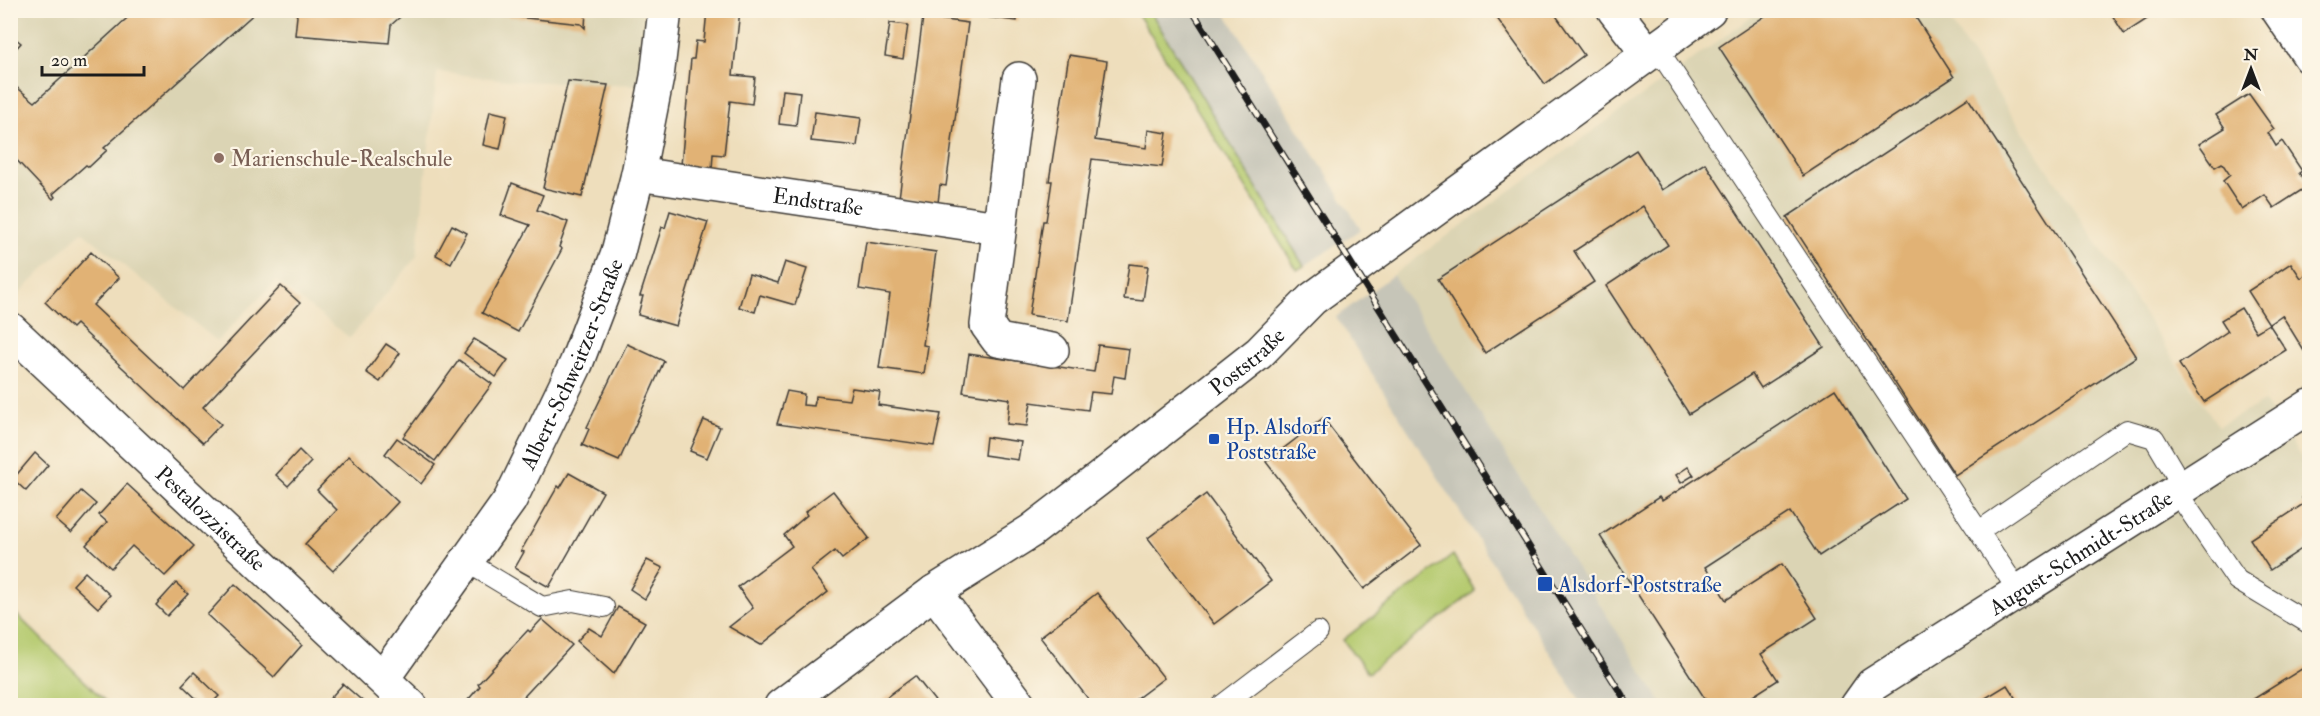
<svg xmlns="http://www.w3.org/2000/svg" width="2320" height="716" viewBox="0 0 2320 716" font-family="'IM FELL Double Pica',serif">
	<rect width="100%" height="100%" fill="#fcf5e5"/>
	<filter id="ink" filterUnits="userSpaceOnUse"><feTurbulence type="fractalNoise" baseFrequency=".0167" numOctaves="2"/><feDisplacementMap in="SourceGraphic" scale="12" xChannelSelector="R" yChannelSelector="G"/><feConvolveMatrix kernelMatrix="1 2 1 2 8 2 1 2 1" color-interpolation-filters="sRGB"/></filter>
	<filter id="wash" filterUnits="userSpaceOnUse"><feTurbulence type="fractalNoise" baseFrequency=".008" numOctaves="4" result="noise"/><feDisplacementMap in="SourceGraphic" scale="24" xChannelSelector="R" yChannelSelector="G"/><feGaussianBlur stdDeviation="1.35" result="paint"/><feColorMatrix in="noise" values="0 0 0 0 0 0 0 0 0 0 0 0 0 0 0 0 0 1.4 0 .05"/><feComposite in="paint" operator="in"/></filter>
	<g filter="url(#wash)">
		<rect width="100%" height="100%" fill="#eedebc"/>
		<g fill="#dbd4b4">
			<path d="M 10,11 L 643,11 L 639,85 L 516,81 L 437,72 L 417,256 L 350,338 L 276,281 L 217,341 L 82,231 L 14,299 L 11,296 Z"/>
			<path d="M 1760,11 L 1943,11 L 2218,426 L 2264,402 L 2309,469 L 2309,705 L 1663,705 L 1393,275 Z"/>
		</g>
		<g fill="#c6c5b8">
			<path d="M 1150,11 L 1224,11 L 1361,229 L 1304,266 Z"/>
			<path d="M 1393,275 L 1663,705 L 1583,705 L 1336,317 Z"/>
		</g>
		<g fill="#b5ca6f" stroke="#687346" stroke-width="1.5">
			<path d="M 1136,11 L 1150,11 L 1304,266 L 1297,270 Z"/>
			<path d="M 1453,555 L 1475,591 L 1368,673 L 1343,640 Z"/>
			<path d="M 11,609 L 109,705 L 11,705 Z"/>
		</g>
		<g id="blocks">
			<g fill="#e1b275">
				<path d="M 136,10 L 258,10 L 104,148 L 107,150 L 89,167 L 86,165 L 53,194 L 55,197 L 53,199 L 10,153 L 10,82 L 35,102 Z"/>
				<path d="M 294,10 L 408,10 L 391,25 L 389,43 L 295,35 L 297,16 Z"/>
				<path d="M 453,10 L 586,10 L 585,28 L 581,24 Z"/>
				<path d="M 707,10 L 740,10 L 733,75 L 755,77 L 752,104 L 730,101 L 724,155 L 713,154 L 712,170 L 681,165 L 691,59 L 694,59 L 696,41 L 704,42 Z"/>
				<path d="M 970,10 L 1018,10 L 1017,21 L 969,15 Z"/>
				<path d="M 1491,10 L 1552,10 L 1584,55 L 1545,84 Z"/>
				<path d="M 1774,10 L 1911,10 L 1954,77 L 1803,176 L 1719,47 Z"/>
				<path d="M 2109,10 L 2161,10 L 2124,34 Z"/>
				<path d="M 923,17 L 968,23 L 946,186 L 940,185 L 938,203 L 899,198 Z"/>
				<path d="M 890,23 L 908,25 L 903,59 L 885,56 Z"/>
				<path d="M 10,34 L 21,43 L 10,55 Z"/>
				<path d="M 1069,55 L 1107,61 L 1095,140 L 1146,148 L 1148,130 L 1167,133 L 1162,167 L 1092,159 L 1068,321 L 1029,315 L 1043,221 L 1046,221 L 1052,181 L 1049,181 Z"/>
				<path d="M 568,81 L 608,85 L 582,197 L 543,188 Z"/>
				<path d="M 783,90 L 800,92 L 796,126 L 779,124 Z"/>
				<path d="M 2249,94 L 2274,129 L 2268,133 L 2276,146 L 2282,141 L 2302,171 L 2299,173 L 2308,186 L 2274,208 L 2265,195 L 2242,210 L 2223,181 L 2230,175 L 2222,163 L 2215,167 L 2199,144 L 2225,128 L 2216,115 Z"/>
				<path d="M 1968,98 L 2136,357 L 1955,475 L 1787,217 Z"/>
				<path d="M 490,111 L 507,115 L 500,149 L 483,145 Z"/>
				<path d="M 815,112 L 861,118 L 857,146 L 811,141 Z"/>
				<path d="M 1636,150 L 1662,190 L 1705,163 L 1824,347 L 1761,388 L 1752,374 L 1689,414 L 1606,286 L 1668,245 L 1643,206 L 1574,251 L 1594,282 L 1485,353 L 1438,279 Z"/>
				<path d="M 512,183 L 543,195 L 537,210 L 568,222 L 559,247 L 562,249 L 518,332 L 482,313 L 530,225 L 501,215 Z"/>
				<path d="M 670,211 L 708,222 L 676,326 L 638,315 L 643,296 L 640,296 L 662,227 L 665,228 Z"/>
				<path d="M 452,225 L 467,233 L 451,263 L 436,255 Z"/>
				<path d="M 866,242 L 936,252 L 923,345 L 928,346 L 924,374 L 879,368 L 890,294 L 859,289 Z"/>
				<path d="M 91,252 L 119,278 L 93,305 L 184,390 L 281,286 L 300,303 L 203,407 L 221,424 L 203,443 L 76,324 L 72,328 L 45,302 Z"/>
				<path d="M 785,262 L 807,269 L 795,305 L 760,295 L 755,312 L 739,307 L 749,274 L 778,283 Z"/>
				<path d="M 2291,263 L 2301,278 L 2310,272 L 2310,348 L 2304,351 L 2282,315 L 2269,324 L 2248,291 Z"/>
				<path d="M 1129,264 L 1148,266 L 1143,301 L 1124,299 Z"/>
				<path d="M 2241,308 L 2256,332 L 2269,324 L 2286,350 L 2204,402 L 2179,364 L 2228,331 L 2221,320 Z"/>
				<path d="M 474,339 L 508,360 L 496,377 L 464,353 Z"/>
				<path d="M 386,344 L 400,353 L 380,382 L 366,372 Z"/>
				<path d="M 627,344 L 664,361 L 619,461 L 582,445 L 589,429 L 587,427 Z"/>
				<path d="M 1098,345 L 1129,349 L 1125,378 L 1114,376 L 1111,394 L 1091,392 L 1088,410 L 1031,402 L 1027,426 L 1007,424 L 1010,399 L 963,392 L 969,354 L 1094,372 Z"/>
				<path d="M 459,360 L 492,384 L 435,461 L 403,437 Z"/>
				<path d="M 852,388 L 880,392 L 878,405 L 941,414 L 934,446 L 777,424 L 787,391 L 804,394 L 803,405 L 814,406 L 816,396 L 849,400 Z"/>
				<path d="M 1835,389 L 1906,499 L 1819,556 L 1790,512 L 1705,567 L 1726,600 L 1782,564 L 1817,618 L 1761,654 L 1778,680 L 1739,705 L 1709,705 L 1600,536 L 1659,497 L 1662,501 Z"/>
				<path d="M 1323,418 L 1421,545 L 1364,589 L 1266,462 Z"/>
				<path d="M 704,420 L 720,427 L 707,458 L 690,451 Z"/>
				<path d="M 986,437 L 1021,442 L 1018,460 L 984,455 Z"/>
				<path d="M 397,438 L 435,465 L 421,484 L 385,454 Z"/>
				<path d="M 299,450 L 311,462 L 288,486 L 276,475 Z"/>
				<path d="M 35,453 L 48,465 L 26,491 L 13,479 Z"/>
				<path d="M 349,456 L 398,502 L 333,571 L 305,544 L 337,510 L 317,490 Z"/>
				<path d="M 1688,467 L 1694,475 L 1681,483 L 1676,475 Z"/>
				<path d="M 569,473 L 603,492 L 549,587 L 515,568 L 524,552 L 521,551 L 558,486 L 560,488 Z"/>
				<path d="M 127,484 L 194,546 L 165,576 L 132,546 L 111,568 L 86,545 L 107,522 L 99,515 Z"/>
				<path d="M 81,491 L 96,504 L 71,533 L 56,520 Z"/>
				<path d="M 833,491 L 869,538 L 842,559 L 835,551 L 811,570 L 828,592 L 761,645 L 729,627 L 753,608 L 738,587 L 792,546 L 784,535 L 807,515 L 805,512 Z"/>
				<path d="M 2310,492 L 2310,539 L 2300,550 L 2270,570 L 2250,539 L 2305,503 L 2302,498 Z"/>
				<path d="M 1206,494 L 1271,581 L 1214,624 L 1148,538 Z"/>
				<path d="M 647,560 L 663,568 L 645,599 L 630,589 Z"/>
				<path d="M 85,572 L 110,595 L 98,608 L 73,585 Z"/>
				<path d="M 176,583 L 188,594 L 167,616 L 156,605 Z"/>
				<path d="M 235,584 L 302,645 L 274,677 L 207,615 Z"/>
				<path d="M 1097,593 L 1164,678 L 1128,705 L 1093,705 L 1040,637 Z"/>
				<path d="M 618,607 L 645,622 L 614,674 L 577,641 L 589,628 L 602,636 Z"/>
				<path d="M 542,619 L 572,645 L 516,705 L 474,705 L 468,700 L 480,686 L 478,684 L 528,630 L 530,632 Z"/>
				<path d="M 2308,665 L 2310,705 L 2244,705 Z"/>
				<path d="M 194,672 L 219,696 L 210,705 L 203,705 L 182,685 Z"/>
				<path d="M 915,676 L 938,705 L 876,705 Z"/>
				<path d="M 343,684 L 367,705 L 324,705 Z"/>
				<path d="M 2007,685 L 2020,705 L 1974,705 Z"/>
			</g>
		</g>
	</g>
	<g filter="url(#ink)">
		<use href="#blocks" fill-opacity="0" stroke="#3c3934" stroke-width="1.5"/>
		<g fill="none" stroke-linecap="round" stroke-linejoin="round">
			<defs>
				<g id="service">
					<path d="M 1657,48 L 2019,592"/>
					<path d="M 2176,491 L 2237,580 L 2310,624"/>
					<path d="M 1979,531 L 2127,430 L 2154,438 L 2183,487"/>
					<path d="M 467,562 L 542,607 L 573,601 L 604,607"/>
					<path d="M 1221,706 L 1318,632"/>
				</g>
				<g id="minor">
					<path d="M 1614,10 L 1648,54"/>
					<path d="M 2278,10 L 2310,57"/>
					<path d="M 1019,79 L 987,325 L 998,340 L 1052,350"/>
					<path id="s1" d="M 638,174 L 998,228"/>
					<path id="s2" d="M 10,329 L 411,706"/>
					<path d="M 934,592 L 1020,706"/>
					<path id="s3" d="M 383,678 L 510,500 L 576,364 L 617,256 L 638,174 L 657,77 L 665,10"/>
					<path id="s4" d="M 781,706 L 934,592 L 1031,531 L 1100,478 L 1259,353 L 1312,299 L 1709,10"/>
					<path id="s5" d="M 1857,706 L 1872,685 L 2310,406"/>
				</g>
			</defs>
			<use href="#service" stroke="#3c3934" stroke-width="22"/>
			<use href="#minor" stroke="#3c3934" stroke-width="36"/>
			<use href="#service" stroke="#fff" stroke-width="20"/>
			<use href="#minor" stroke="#fff" stroke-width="33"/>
			<defs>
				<path id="rail" d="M 1192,10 L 1629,706"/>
			</defs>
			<use href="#rail" stroke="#1c1c1c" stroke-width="7"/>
			<use href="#rail" stroke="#fcf5e5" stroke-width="4.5" stroke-dasharray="14" stroke-linecap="butt"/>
		</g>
	</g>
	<circle fill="#8d6e63" stroke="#fcf5e5" stroke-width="2" cx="219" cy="158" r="6"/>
	<g fill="#1a4fb4" stroke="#fcf5e5" stroke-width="2">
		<rect x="1208" y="433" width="12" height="12" rx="3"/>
		<rect x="1537" y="576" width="16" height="16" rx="3"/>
	</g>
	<g text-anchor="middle" stroke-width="4.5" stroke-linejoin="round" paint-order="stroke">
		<g font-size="22" fill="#785e54" stroke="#fcf5e5" text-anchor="start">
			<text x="231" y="166">Marienschule-Realschule</text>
		</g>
		<g font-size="22" fill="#1c1c1c" stroke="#fcf5e5">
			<text dy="8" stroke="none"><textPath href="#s1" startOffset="182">Endstraße</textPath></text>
			<text dy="8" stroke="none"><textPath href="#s4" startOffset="580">Poststraße</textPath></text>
			<text dy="8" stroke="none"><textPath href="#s3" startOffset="368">Albert-Schweitzer-Straße</textPath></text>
			<text dy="8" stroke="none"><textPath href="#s2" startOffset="276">Pestalozzistraße</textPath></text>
			<text dy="8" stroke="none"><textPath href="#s5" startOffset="273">August-Schmidt-Straße</textPath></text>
		</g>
		<g font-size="22" fill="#164399" stroke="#fcf5e5" text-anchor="start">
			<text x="1226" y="434">Hp. Alsdorf<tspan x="1226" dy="25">Poststraße</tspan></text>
			<text x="1558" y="592">Alsdorf-Poststraße</text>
		</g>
	</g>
	<rect width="2320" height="716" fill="none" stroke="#fcf5e5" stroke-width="36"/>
	<g transform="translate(2251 69)" stroke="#fcf5e5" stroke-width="4.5" paint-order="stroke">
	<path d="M0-4.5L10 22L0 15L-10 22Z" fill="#1c1c1c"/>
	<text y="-9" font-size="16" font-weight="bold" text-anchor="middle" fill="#1c1c1c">N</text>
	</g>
	<path d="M42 66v9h102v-9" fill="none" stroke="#1c1c1c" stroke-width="3"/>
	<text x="51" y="66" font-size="18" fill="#1c1c1c" stroke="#fcf5e5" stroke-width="4.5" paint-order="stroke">20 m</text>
</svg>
